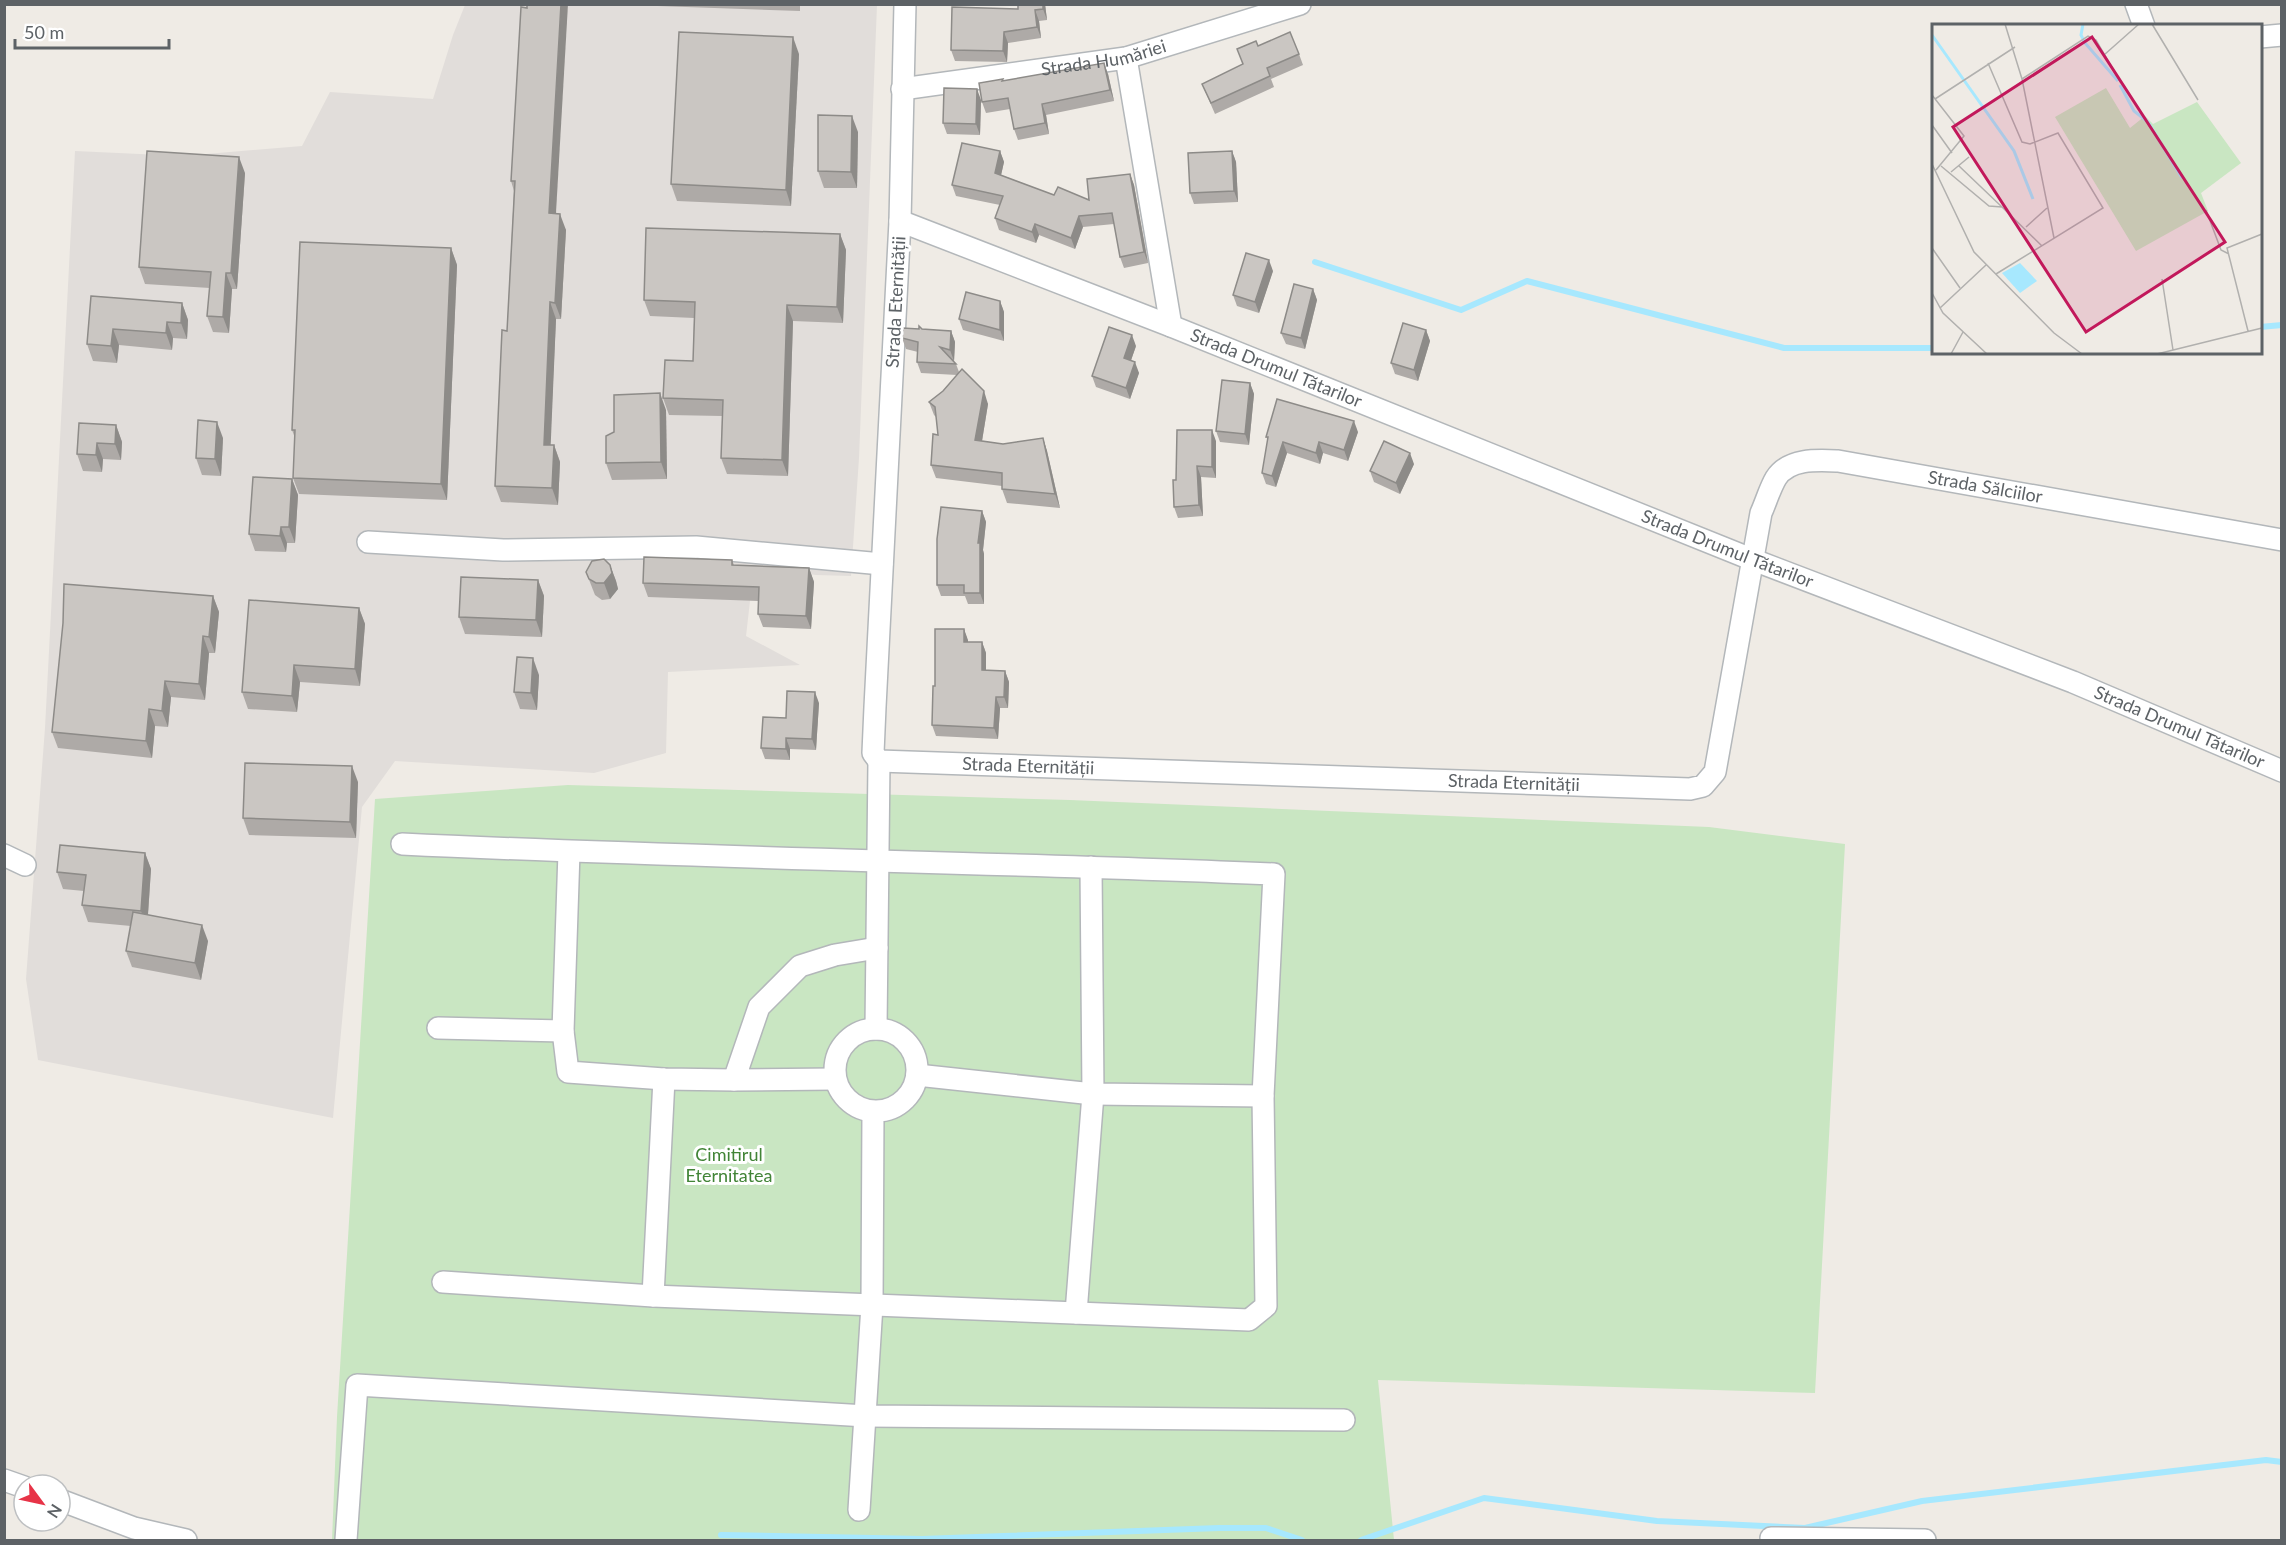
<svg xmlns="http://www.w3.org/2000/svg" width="2286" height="1545" viewBox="0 0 2286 1545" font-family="Lato,sans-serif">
	<rect width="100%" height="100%" fill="#efebe5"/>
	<path fill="#e1ddda" d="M 465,5 L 877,5 L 859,458 L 851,576 L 816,575 L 754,566 L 746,636 L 800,665 L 668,672 L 666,753 L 594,773 L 395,761 L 362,807 L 333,1118 L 38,1060 L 26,979 L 45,728 L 75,151 L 183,156 L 302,146 L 330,92 L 433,99 L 453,35 Z"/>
	<path fill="#c9e6c2" d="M 568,785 L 1070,800 L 1709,827 L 1845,844 L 1815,1393 L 1378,1380 L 1394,1540 L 332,1540 L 337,1417 L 375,799 Z"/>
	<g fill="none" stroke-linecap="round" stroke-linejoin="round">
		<g stroke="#a7e8fe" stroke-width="6">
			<path d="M 1315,262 L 1461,310 L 1527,281 L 1784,348 L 1934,348"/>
			<path d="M 2260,327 L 2282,325"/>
			<path d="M 721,1535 L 922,1539 L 1219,1528 L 1266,1528 L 1302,1540"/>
			<path d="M 1361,1540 L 1484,1498 L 1657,1521 L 1805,1528 L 1922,1501 L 2266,1460 L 2282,1462"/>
		</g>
		<defs>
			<g id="minor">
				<path id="s1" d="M 905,4 L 900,221 L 875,707 L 873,753 L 879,761 L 1690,789 L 1703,786 L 1715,772 L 1761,513 C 1766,502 1770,488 1776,478 C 1789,458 1818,460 1838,461 L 2282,540"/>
				<path d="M 2136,4 L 2144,26"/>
				<path d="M 2260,37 L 2282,35"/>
				<path d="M 1126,58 L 1171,326"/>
				<path id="s2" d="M 902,89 L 1126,58 L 1300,4"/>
				<path id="s3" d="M 900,221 L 1171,326 L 1751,559 L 2073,682 L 2282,771"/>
				<path d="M 368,542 L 503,550 L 696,547 L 882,564"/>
				<path d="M 402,844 C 693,858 984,862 1274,874 L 1263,1096 L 1266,1306 L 1249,1320 L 653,1296 L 443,1282"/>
				<path d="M 569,852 L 563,1031 L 568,1072 L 664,1079 L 734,1080"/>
				<path d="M 4,855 L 25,865"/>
				<path d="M 438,1028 L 563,1031"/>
				<circle cx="876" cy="1070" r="41"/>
				<path d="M 876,1029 L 879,761"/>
				<path d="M 917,1075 L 1093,1094 L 1263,1096"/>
				<path d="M 835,1079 L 734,1080 L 759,1007 L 800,966 L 835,955 L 877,948"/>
				<path d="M 653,1296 L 664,1079"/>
				<path d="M 1076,1313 L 1093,1094 L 1091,867"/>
				<path d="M 4,1480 L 24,1487"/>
				<path d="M 60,1500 L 134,1528 L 186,1540"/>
				<path d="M 859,1510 L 872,1305 L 873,1112"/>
				<path d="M 1771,1538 L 1925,1540"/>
				<path d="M 346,1540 L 357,1385 L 866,1416 L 1344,1420"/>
			</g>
		</defs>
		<use href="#minor" stroke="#b3b7ba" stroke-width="24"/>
		<use href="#minor" stroke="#fff" stroke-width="21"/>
	</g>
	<g fill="#aeaaa7">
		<path d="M 601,4 L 800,4 L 800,11 Z"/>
		<path d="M 1045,4 L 1047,20 L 1039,21 L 1041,38 L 1008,43 L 1007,62 L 955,61 L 951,50 L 1018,9 Z"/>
		<path d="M 527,8 L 556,214 L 566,230 L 561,319 L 556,319 L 550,445 L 554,445 L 560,462 L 558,505 L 501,502 L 495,486 L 507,331 L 514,191 L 511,181 Z"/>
		<path d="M 1258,46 L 1299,54 L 1303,65 L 1271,79 L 1274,87 L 1215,114 L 1202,84 L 1242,65 Z"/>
		<path d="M 799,54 L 791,206 L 677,201 L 671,184 Z"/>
		<path d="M 1108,74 L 1114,101 L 1046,115 L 1049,134 L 1018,140 L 1014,129 L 1010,109 L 986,113 L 982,102 L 1003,79 L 1003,81 Z"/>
		<path d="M 981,100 L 980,135 L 947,134 L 943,123 Z"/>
		<path d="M 858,132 L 857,188 L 824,188 L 818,171 Z"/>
		<path d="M 1000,151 L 1004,162 L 1001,175 L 1054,195 L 1089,200 L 1130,174 L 1134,185 L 1148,263 L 1124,268 L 1120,257 L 1114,224 L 1083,227 L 1075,249 L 1039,235 L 1036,243 L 999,230 L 995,218 L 1000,205 L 956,196 L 952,185 Z"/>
		<path d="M 1232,151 L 1236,162 L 1238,202 L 1194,204 L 1190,193 Z"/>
		<path d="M 245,173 L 237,289 L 232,289 L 229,333 L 213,332 L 207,316 L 210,288 L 145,284 L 139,267 Z"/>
		<path d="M 840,234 L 846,250 L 843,323 L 793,321 L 788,476 L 727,474 L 721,458 L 722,416 L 669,415 L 663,398 L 693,361 L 694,318 L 650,316 L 644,300 Z"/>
		<path d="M 451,248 L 457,265 L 447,500 L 299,494 L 293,478 L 295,438 L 292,430 Z"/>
		<path d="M 1273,271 L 1259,313 L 1237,306 L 1233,295 Z"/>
		<path d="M 1313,289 L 1317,300 L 1305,349 L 1286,344 L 1281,333 Z"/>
		<path d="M 91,296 L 182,303 L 188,320 L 187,339 L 173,338 L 172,350 L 119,345 L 117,363 L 93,361 L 87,344 Z"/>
		<path d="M 1000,301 L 1004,312 L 1004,341 L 963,330 L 959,319 Z"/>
		<path d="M 922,329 L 951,331 L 955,342 L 954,361 L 953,361 L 956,364 L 959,372 L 988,404 L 982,441 L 1003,444 L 1043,438 L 1047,451 L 1060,508 L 1007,503 L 1002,489 L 1002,486 L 936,478 L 931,465 L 938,435 L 936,417 L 934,415 L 929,402 L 943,391 L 957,375 L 921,373 L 917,362 L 918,352 L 906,349 L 902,338 Z"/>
		<path d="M 1426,330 L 1430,341 L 1418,381 L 1395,374 L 1391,363 Z"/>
		<path d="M 1136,346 L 1131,360 L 1139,373 L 1130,399 L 1096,387 L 1092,376 Z"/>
		<path d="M 1250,383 L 1254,394 L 1249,445 L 1220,442 L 1216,431 Z"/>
		<path d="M 666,410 L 667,479 L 612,480 L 606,463 Z"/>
		<path d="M 116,425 L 122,442 L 121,460 L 103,459 L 102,472 L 83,471 L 77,454 Z"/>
		<path d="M 1358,432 L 1348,461 L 1323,453 L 1320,464 L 1287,453 L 1276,487 L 1266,484 L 1262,473 L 1268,440 L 1266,437 Z"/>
		<path d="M 223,438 L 221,476 L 202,475 L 196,458 Z"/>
		<path d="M 1216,441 L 1216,478 L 1201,477 L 1203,516 L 1178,518 L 1174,507 L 1176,480 Z"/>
		<path d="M 1414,464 L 1400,494 L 1374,482 L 1370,471 Z"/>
		<path d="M 292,479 L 298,495 L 295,543 L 287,543 L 286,552 L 255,551 L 249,534 Z"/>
		<path d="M 982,511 L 986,522 L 983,550 L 984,554 L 984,604 L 968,604 L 965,596 L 941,596 L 937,585 Z"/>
		<path d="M 732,560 L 734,565 L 809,568 L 814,582 L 811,629 L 763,627 L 758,614 L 758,601 L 648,597 L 643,583 Z"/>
		<path d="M 610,565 L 616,581 L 618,589 L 610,599 L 602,600 L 595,595 L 586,572 Z"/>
		<path d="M 538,580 L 544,596 L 542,637 L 465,634 L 459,617 Z"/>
		<path d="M 213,596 L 219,612 L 215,653 L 209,653 L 205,700 L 171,697 L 168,727 L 155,726 L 152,758 L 58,748 L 52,732 Z"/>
		<path d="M 359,608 L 365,624 L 360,686 L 300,682 L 297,712 L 248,709 L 242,692 Z"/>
		<path d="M 964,629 L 968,642 L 982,642 L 986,653 L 986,670 L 1005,671 L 1009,682 L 1008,708 L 1000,708 L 998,739 L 936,736 L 932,725 L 935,686 Z"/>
		<path d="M 539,675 L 537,710 L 520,709 L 514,692 Z"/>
		<path d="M 819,703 L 816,750 L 790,749 L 790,760 L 765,759 L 761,748 L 786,718 Z"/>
		<path d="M 358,782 L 356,838 L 249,835 L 243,818 Z"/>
		<path d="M 145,853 L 151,869 L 148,915 L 208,941 L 201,980 L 132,967 L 126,951 L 131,926 L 88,922 L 82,905 L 84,891 L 63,889 L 57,872 Z"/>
	</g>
	<g fill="#8d8b88">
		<path d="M 561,4 L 568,4 L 555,230 L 549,213 Z"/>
		<path d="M 1043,4 L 1045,4 L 1047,20 L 1043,9 Z"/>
		<path d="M 1035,10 L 1039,21 L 1041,38 L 1037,27 Z"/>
		<path d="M 1004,32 L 1008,43 L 1007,62 L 1003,51 Z"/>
		<path d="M 793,37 L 799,54 L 791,206 L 786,190 Z"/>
		<path d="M 1104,63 L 1108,74 L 1114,101 L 1110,90 Z"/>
		<path d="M 977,89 L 981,100 L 980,135 L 976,124 Z"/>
		<path d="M 1042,104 L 1046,115 L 1049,134 L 1045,123 Z"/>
		<path d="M 852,116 L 858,132 L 857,188 L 851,172 Z"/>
		<path d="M 1000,151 L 1004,162 L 999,184 L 995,173 Z"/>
		<path d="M 1232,151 L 1236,162 L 1238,202 L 1234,191 Z"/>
		<path d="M 239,157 L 245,173 L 237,289 L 231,273 Z"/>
		<path d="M 1130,174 L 1134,185 L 1148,263 L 1144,252 Z"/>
		<path d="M 560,214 L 566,230 L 561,319 L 555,303 Z"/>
		<path d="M 1079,216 L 1083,227 L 1075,249 L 1071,238 Z"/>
		<path d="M 1035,224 L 1039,235 L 1036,243 L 1032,232 Z"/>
		<path d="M 840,234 L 846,250 L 843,323 L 837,307 Z"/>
		<path d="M 451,248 L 457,265 L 447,500 L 441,484 Z"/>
		<path d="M 1269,260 L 1273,271 L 1259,313 L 1255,302 Z"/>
		<path d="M 226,273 L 232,289 L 229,333 L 223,317 Z"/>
		<path d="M 1313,289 L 1317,300 L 1305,349 L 1301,338 Z"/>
		<path d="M 1000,301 L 1004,312 L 1004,341 L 1000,330 Z"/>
		<path d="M 550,302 L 556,319 L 550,461 L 544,445 Z"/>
		<path d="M 182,303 L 188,320 L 187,339 L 181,323 Z"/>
		<path d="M 787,305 L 793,321 L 788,476 L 782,460 Z"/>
		<path d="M 167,322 L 173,338 L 172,350 L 166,333 Z"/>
		<path d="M 113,329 L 119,345 L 117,363 L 111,346 Z"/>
		<path d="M 1426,330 L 1430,341 L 1418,381 L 1414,370 Z"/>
		<path d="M 951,331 L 955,342 L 954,361 L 950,350 Z"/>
		<path d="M 1132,335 L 1136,346 L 1128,369 L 1124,358 Z"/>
		<path d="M 1135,362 L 1139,373 L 1130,399 L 1126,388 Z"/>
		<path d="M 1250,383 L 1254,394 L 1249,445 L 1245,434 Z"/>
		<path d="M 984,391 L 988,404 L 980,453 L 975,440 Z"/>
		<path d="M 660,393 L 666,410 L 667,479 L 661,462 Z"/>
		<path d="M 1354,421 L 1358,432 L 1348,461 L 1344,450 Z"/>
		<path d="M 217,422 L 223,438 L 221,476 L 215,459 Z"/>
		<path d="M 116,425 L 122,442 L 121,460 L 115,444 Z"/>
		<path d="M 1212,430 L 1216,441 L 1216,478 L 1212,467 Z"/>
		<path d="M 1043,438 L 1047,451 L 1060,508 L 1055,494 Z"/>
		<path d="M 1283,442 L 1287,453 L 1276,487 L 1272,476 Z"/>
		<path d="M 1319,442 L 1323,453 L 1320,464 L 1316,453 Z"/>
		<path d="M 97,443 L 103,459 L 102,472 L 96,455 Z"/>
		<path d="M 554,445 L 560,462 L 558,505 L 552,488 Z"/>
		<path d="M 1410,453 L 1414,464 L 1400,494 L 1396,483 Z"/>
		<path d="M 1197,466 L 1201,477 L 1203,516 L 1199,505 Z"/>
		<path d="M 292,479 L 298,495 L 295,543 L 289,527 Z"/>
		<path d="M 982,511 L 986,522 L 983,550 L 984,554 L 984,604 L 980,593 L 978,543 Z"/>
		<path d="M 281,527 L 287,543 L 286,552 L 280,536 Z"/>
		<path d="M 610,565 L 616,581 L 618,589 L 610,599 L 604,583 Z"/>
		<path d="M 809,568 L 814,582 L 811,629 L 806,616 Z"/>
		<path d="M 538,580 L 544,596 L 542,637 L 536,620 Z"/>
		<path d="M 213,596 L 219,612 L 215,653 L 209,637 Z"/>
		<path d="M 359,608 L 365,624 L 360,686 L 355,669 Z"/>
		<path d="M 964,629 L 968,640 L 968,653 L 964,642 Z"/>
		<path d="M 203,636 L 209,653 L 205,700 L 199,684 Z"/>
		<path d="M 982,642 L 986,653 L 986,681 L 982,670 Z"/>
		<path d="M 533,658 L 539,675 L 537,710 L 531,693 Z"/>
		<path d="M 294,665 L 300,682 L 297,712 L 292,696 Z"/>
		<path d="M 1005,671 L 1009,682 L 1008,708 L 1004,697 Z"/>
		<path d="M 165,681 L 171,697 L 168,727 L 162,711 Z"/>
		<path d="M 815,692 L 819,703 L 816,750 L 812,739 Z"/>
		<path d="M 996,697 L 1000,708 L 998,739 L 994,728 Z"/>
		<path d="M 149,709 L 155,726 L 152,758 L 146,741 Z"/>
		<path d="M 786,738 L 790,749 L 790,760 L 786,749 Z"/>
		<path d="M 352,766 L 358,782 L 356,838 L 350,822 Z"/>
		<path d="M 145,853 L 151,869 L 147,928 L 141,911 Z"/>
		<path d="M 202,925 L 208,941 L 201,980 L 195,963 Z"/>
	</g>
	<g fill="#cac6c2" stroke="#8d8b88" stroke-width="1.5">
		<path d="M 527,4 L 561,4 L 549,213 L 560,214 L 555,303 L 550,302 L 544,445 L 554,445 L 552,488 L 495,486 L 502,330 L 507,331 L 515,181 L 511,181 L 521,7 L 527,8 Z"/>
		<path d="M 1018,4 L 1043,4 L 1043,9 L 1035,10 L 1037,27 L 1004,32 L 1003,51 L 951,50 L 952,7 L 1018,9 Z"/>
		<path d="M 679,32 L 793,37 L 786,190 L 671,184 Z"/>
		<path d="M 1290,32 L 1299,54 L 1267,68 L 1270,76 L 1211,103 L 1202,84 L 1243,64 L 1237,49 L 1256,41 L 1258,46 Z"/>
		<path d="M 1104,63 L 1110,90 L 1042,104 L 1045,123 L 1014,129 L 1008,98 L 982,102 L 979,83 L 1003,79 L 1002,81 Z"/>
		<path d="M 944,88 L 977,89 L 976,124 L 943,123 Z"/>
		<path d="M 818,115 L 852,116 L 851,172 L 818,171 Z"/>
		<path d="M 962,143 L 1000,151 L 995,173 L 1054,195 L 1058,187 L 1089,200 L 1087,179 L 1130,174 L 1144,252 L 1120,257 L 1112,213 L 1079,216 L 1071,238 L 1035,224 L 1032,232 L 995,218 L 1003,196 L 952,185 Z"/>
		<path d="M 147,151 L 239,157 L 231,273 L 226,273 L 223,317 L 207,316 L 211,272 L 139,267 Z"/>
		<path d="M 1232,151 L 1234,191 L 1190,193 L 1188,153 Z"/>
		<path d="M 646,228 L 840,234 L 837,307 L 787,305 L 782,460 L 721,458 L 723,400 L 663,398 L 665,360 L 693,361 L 695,302 L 644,300 Z"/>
		<path d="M 300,242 L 451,248 L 441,484 L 293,478 L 295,430 L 292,430 Z"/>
		<path d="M 1246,253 L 1269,260 L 1255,302 L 1233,295 Z"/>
		<path d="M 1294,284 L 1313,289 L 1301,338 L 1281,333 Z"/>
		<path d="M 966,292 L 1000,301 L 1000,330 L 959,319 Z"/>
		<path d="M 91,296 L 182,303 L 181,323 L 167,322 L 166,333 L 113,329 L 111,346 L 87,344 Z"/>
		<path d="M 1403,323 L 1426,330 L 1414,370 L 1391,363 Z"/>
		<path d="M 919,326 L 922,329 L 951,331 L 950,350 L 940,347 L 956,364 L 917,362 L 918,342 L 902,338 L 903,328 L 919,329 Z"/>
		<path d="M 1109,327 L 1132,335 L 1124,358 L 1135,362 L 1126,388 L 1092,376 Z"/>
		<path d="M 962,369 L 984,391 L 975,440 L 1003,444 L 1043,438 L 1055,494 L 1002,489 L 1002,473 L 931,465 L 933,434 L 938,435 L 935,407 L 929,402 L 943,391 Z"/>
		<path d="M 1222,380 L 1250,383 L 1245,434 L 1216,431 Z"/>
		<path d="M 660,393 L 661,462 L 606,463 L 606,436 L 614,432 L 614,395 Z"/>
		<path d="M 1277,399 L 1354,421 L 1344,450 L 1319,442 L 1316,453 L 1283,442 L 1272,476 L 1262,473 L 1268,437 L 1266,437 Z"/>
		<path d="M 198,420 L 217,422 L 215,459 L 196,458 Z"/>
		<path d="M 79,423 L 116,425 L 115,444 L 97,443 L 96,455 L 77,454 Z"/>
		<path d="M 1177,430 L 1212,430 L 1212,467 L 1197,466 L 1199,505 L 1174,507 L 1173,480 L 1176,480 Z"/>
		<path d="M 1384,441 L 1410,453 L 1396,483 L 1370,471 Z"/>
		<path d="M 253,477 L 292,479 L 289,527 L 281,527 L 280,536 L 249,534 Z"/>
		<path d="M 941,507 L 982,511 L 978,543 L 980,543 L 980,593 L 964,593 L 964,585 L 937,585 L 937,539 Z"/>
		<path d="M 644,557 L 732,560 L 732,565 L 809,568 L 806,616 L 758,614 L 759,587 L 643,583 Z"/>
		<path d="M 604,559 L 610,565 L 612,573 L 604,583 L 596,583 L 589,579 L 586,572 L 592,561 Z"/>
		<path d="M 461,577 L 538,580 L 536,620 L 459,617 Z"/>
		<path d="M 64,584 L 213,596 L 209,637 L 203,636 L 199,684 L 165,681 L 162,711 L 149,709 L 146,741 L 52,732 L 63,623 Z"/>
		<path d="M 249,600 L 359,608 L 355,669 L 294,665 L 292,696 L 242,692 Z"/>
		<path d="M 935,629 L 964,629 L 964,642 L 982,642 L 982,670 L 1005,671 L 1004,697 L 996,697 L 994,728 L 932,725 L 933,686 L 935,686 Z"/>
		<path d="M 517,657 L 533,658 L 531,693 L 514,692 Z"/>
		<path d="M 787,691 L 815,692 L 812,739 L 786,738 L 786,749 L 761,748 L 763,717 L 786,718 Z"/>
		<path d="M 245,763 L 352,766 L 350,822 L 243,818 Z"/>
		<path d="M 60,845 L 145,853 L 141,911 L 82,905 L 86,875 L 57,872 Z"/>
		<path d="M 133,912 L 202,925 L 195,963 L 126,951 Z"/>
	</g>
	<g text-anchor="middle" stroke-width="6" stroke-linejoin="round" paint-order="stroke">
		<g font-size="18" fill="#5d6266" stroke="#fff">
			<text dy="6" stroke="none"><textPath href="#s2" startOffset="204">Strada Humăriei</textPath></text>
			<text transform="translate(896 302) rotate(-87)" y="6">Strada Eternității</text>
			<text dy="6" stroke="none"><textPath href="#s3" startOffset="404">Strada Drumul Tătarilor</textPath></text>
			<text dy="6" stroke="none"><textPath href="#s1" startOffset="2121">Strada Sălciilor</textPath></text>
			<text dy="6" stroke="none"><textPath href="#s3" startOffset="890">Strada Drumul Tătarilor</textPath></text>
			<text dy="6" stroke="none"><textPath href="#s3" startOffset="1376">Strada Drumul Tătarilor</textPath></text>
			<text dy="6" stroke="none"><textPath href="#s1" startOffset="909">Strada Eternității</textPath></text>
			<text dy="6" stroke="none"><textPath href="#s1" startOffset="1395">Strada Eternității</textPath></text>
		</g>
		<g font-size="18" fill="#418436" stroke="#fff">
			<text x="729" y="1161">Cimitirul<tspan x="729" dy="21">Eternitatea</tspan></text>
		</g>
	</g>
	<g transform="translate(1932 24)">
		<rect width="330" height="330" fill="#efebe5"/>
		<path d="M 174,64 L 198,104 L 213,92 L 221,100 L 265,78 L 309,139 L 269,169 L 276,187 L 204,227 L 123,93 Z" fill="#c9e6c2"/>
		<path d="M 88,239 L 105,257 L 88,269 L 70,249 Z" fill="#a7e8fe"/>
		<path fill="none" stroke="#a7e8fe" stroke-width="3" d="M 151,0 L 149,11 L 153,19 L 186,57M 0,11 L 82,127 L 101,175M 188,61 L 202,87 L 216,98 L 250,154"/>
		<path fill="none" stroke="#b1b0ae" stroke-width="1.5" d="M 73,0 L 90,55 L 122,214M 220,0 L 266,76M 172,31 L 207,0M 56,39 L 90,118 L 98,120 L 126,109 L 171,184 L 64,250M 90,55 L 156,12 L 164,16 L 189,59M 0,71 L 32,112 L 4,146M 3,75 L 83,23M 0,101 L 20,129M 0,140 L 42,228 L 122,309 L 150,330M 9,142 L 57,182 L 70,183 L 110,222M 27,142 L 70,183M 19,148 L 37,133M 274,186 L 289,226 L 297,230M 94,203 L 115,184M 0,224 L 28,264M 230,255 L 241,326M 0,269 L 11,289 L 55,330M 8,284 L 54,241M 316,307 L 295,224 L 330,210M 19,330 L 31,308M 225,330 L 330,304"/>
		<path fill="#c2185b" fill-opacity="0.15" stroke="#c2185b" stroke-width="3" d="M 160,13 L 293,218 L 154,308 L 21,103 Z"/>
		<rect width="330" height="330" fill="none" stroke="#5d6266" stroke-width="3"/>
	</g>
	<rect width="2286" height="1545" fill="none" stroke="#5d6266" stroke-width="12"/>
	<g transform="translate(42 1503) rotate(123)"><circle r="28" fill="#ffffff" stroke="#bec0c2" stroke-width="1.5"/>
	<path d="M0-4.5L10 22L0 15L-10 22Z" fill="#e73347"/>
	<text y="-9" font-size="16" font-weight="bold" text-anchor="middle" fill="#5d6266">N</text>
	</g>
	<path d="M15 39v9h154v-9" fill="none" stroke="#5d6266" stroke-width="3"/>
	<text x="24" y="39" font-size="18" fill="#5d6266" stroke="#ffffff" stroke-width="4.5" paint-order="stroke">50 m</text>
</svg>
